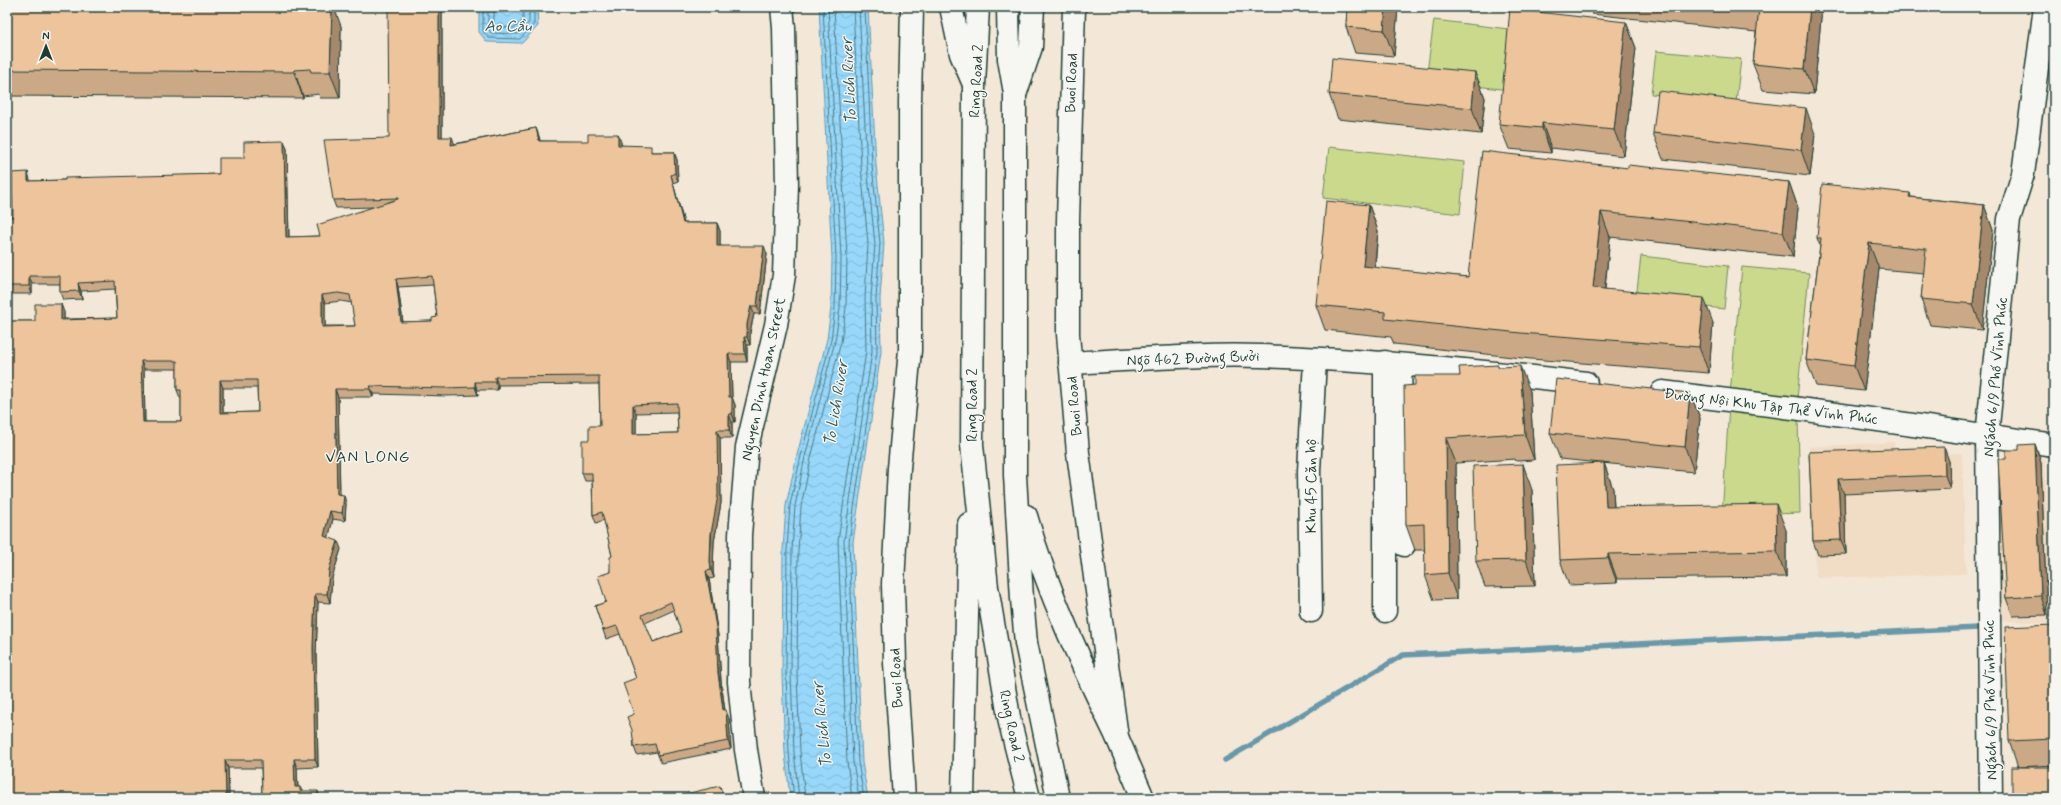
<svg xmlns="http://www.w3.org/2000/svg" width="2061" height="805" viewBox="0 0 2061 805" font-family="Mynerve,sans-serif">
	<defs>
		<pattern id="water-waves" width="16" height="10" patternUnits="userSpaceOnUse"><rect width="16" height="10" fill="#97d7f9"/><path d="M0 5q4-4 8 0t8 0" fill="none" stroke="#82b9d6"/></pattern>
	</defs>
	<rect width="100%" height="100%" fill="#f3e7d8"/>
	<filter id="ink" filterUnits="userSpaceOnUse"><feTurbulence type="fractalNoise" baseFrequency=".025" numOctaves="2"/><feDisplacementMap in="SourceGraphic" scale="8" xChannelSelector="R" yChannelSelector="G"/><feConvolveMatrix kernelMatrix="1 2 1 2 8 2 1 2 1" color-interpolation-filters="sRGB"/></filter>
	<g filter="url(#ink)">
		<g fill="#f1dcc6">
			<path d="M 1894,442 L 1894,455 L 1962,453 L 1966,574 L 1816,578 L 1809,447 Z"/>
			<path d="M 2045,459 L 2053,624 L 1997,620 L 1996,471 L 2004,461 Z"/>
		</g>
		<g fill="#cad98c" stroke="#748b60">
			<path d="M 1434,20 L 1517,30 L 1509,90 L 1426,80 Z"/>
			<path d="M 1656,51 L 1741,59 L 1736,102 L 1651,94 Z"/>
			<path d="M 1329,147 L 1465,162 L 1460,214 L 1323,198 Z"/>
			<path d="M 1641,256 L 1728,266 L 1724,309 L 1636,299 Z"/>
			<path d="M 1742,267 L 1809,273 L 1797,400 L 1730,394 Z"/>
			<path d="M 1729,406 L 1798,415 L 1800,513 L 1722,516 Z"/>
		</g>
		<g fill="url(#water-waves)" stroke="#6799aa">
			<path d="M 479,7 L 537,7 L 538,26 L 522,43 L 487,42 L 479,32 Z"/>
			<path d="M 819,7 L 868,7 L 876,165 L 884,243 L 880,298 L 881,352 L 853,542 L 862,762 L 868,798 L 790,798 L 785,753 L 782,675 L 783,550 L 786,505 L 797,455 L 827,339 L 831,308 L 832,258 Z"/>
		</g>
		<g fill="none" stroke-linecap="round" stroke-linejoin="round">
			<g stroke="#4f7b83" stroke-width="1">
				<path d="M 483,7 L 483,31 L 489,38 L 520,39 L 534,24 L 534,7"/>
				<path d="M 488,7 L 488,28 L 491,33 L 518,34 L 529,22 L 529,7"/>
				<path d="M 494,7 L 494,27 L 515,28 L 523,20 L 523,7"/>
				<path d="M 794,798 L 789,753 L 786,674 L 787,550 L 790,505 L 801,456 L 831,340 L 835,308 L 836,257 L 823,7"/>
				<path d="M 799,798 L 794,752 L 791,674 L 792,550 L 795,506 L 805,457 L 835,341 L 840,308 L 841,257 L 828,7"/>
				<path d="M 805,798 L 800,752 L 797,674 L 798,551 L 801,507 L 811,458 L 841,342 L 846,308 L 847,257 L 834,7"/>
				<path d="M 852,798 L 847,762 L 838,541 L 866,351 L 865,298 L 868,244 L 861,166 L 853,7"/>
				<path d="M 859,798 L 853,762 L 844,541 L 872,352 L 871,298 L 875,244 L 867,166 L 859,7"/>
				<path d="M 864,798 L 858,762 L 849,542 L 877,352 L 876,298 L 880,243 L 872,165 L 865,7"/>
			</g>
			<path stroke="#6799aa" stroke-width="5.5" d="M 1225,760 L 1403,655 L 1978,628"/>
			<defs>
				<g id="minor">
					<path d="M 1070,363 C 1134,360 1197,354 1261,356 C 1370,360 1478,370 1586,383"/>
					<path d="M 1400,366 L 1404,545"/>
					<path d="M 1662,392 L 1793,408 L 2054,445"/>
					<path d="M 1311,611 L 1309,471 L 1315,360"/>
					<path d="M 1385,611 L 1385,362"/>
					<path d="M 1991,798 L 1987,436 L 2009,219 L 2023,174 L 2045,7"/>
				</g>
				<g id="major">
					<path d="M 1074,7 L 1068,221 L 1068,334 L 1078,453 L 1117,737 L 1143,798"/>
					<path d="M 754,798 L 746,750 L 739,682 L 740,535 L 747,447 L 776,325 L 784,275 L 787,185 L 784,28 L 782,7"/>
					<path d="M 904,798 L 895,663 L 893,584 L 899,468 L 910,350 L 910,102 L 912,7"/>
				</g>
				<g id="highway">
					<path d="M 951,7 L 961,54 L 973,82"/>
					<path d="M 978,7 L 974,85 L 972,445 L 987,587 L 1010,723 L 1029,798"/>
					<path d="M 1008,7 L 1009,59 L 1015,93 L 1015,475 L 1022,599 L 1026,643 L 1058,798"/>
					<path d="M 1016,92 L 1031,47 L 1033,7"/>
					<path d="M 1026,516 C 1048,594 1082,665 1117,737"/>
					<path d="M 963,798 L 969,524"/>
				</g>
			</defs>
			<use href="#minor" stroke="#1f3d34" stroke-width="25"/>
			<use href="#major" stroke="#1f3d34" stroke-width="25"/>
			<use href="#highway" stroke="#1f3d34" stroke-width="25"/>
			<use href="#minor" stroke="#f6f6f2" stroke-width="22"/>
			<use href="#major" stroke="#f6f6f2" stroke-width="22"/>
			<use href="#highway" stroke="#f6f6f2" stroke-width="22"/>
		</g>
		<g fill="#cca986" stroke="#1f3d34" fill-rule="evenodd">
			<path d="M 7,7 L 341,26 L 340,98 L 320,98 L 319,94 L 303,96 L 303,98 L 7,96 Z"/>
			<path d="M 442,7 L 442,137 L 454,144 L 536,128 L 540,141 L 621,142 L 621,145 L 653,152 L 674,152 L 677,160 L 678,181 L 673,183 L 684,223 L 717,223 L 720,231 L 720,246 L 767,254 L 760,314 L 754,314 L 750,332 L 750,345 L 747,345 L 747,362 L 731,362 L 732,397 L 735,405 L 735,422 L 732,422 L 732,438 L 720,438 L 721,503 L 714,542 L 713,569 L 714,578 L 709,579 L 718,635 L 721,681 L 725,710 L 729,719 L 731,749 L 661,763 L 657,752 L 637,755 L 634,747 L 634,714 L 636,678 L 620,634 L 606,639 L 595,606 L 606,602 L 612,556 L 604,520 L 596,523 L 593,515 L 592,481 L 585,481 L 582,473 L 589,440 L 600,426 L 599,384 L 498,385 L 498,390 L 477,390 L 478,395 L 447,396 L 373,394 L 373,397 L 338,397 L 340,495 L 346,503 L 345,521 L 333,519 L 328,538 L 341,549 L 332,578 L 330,603 L 318,602 L 316,655 L 318,767 L 297,768 L 298,787 L 300,787 L 302,791 L 320,798 L 7,798 L 7,217 L 13,217 L 30,180 L 30,181 L 65,180 L 219,174 L 244,158 L 284,141 L 287,149 L 289,237 L 320,236 L 375,207 L 336,208 L 333,200 L 389,138 ZM 32,284 L 60,284 L 60,292 L 63,300 L 82,299 L 81,291 L 115,289 L 117,318 L 64,319 L 64,312 L 35,321 L 10,321 L 9,294 L 32,294 ZM 433,285 L 437,317 L 432,321 L 403,322 L 398,287 ZM 341,301 L 352,303 L 355,326 L 325,326 L 325,303 ZM 144,369 L 177,369 L 177,390 L 180,398 L 181,398 L 181,422 L 145,422 ZM 223,388 L 257,388 L 258,412 L 223,413 ZM 677,412 L 678,433 L 636,434 L 636,413 ZM 674,610 L 681,632 L 653,642 L 645,623 ZM 228,768 L 261,768 L 262,794 L 229,796 Z"/>
			<path d="M 1347,7 L 1398,7 L 1394,56 L 1355,53 L 1346,27 Z"/>
			<path d="M 1589,7 L 1822,7 L 1814,94 L 1763,90 L 1753,64 L 1756,32 L 1592,14 Z"/>
			<path d="M 1626,22 L 1636,48 L 1624,156 L 1551,148 L 1551,153 L 1509,149 L 1499,124 Z"/>
			<path d="M 1475,72 L 1485,98 L 1481,134 L 1338,119 L 1329,94 Z"/>
			<path d="M 1653,133 L 1815,134 L 1810,176 L 1663,159 Z"/>
			<path d="M 1628,168 L 1789,182 L 1798,208 L 1793,257 L 1610,237 L 1605,289 L 1713,323 L 1709,373 L 1531,359 L 1394,344 L 1391,337 L 1325,330 L 1316,305 L 1369,205 L 1378,231 L 1375,268 L 1468,277 Z"/>
			<path d="M 1910,193 L 1911,197 L 1984,205 L 1993,230 L 1982,330 L 1930,325 L 1921,299 L 1924,273 L 1879,269 L 1864,391 L 1816,386 L 1806,360 L 1820,246 L 1817,238 Z"/>
			<path d="M 1498,365 L 1499,367 L 1530,391 L 1534,460 L 1516,461 L 1515,459 L 1456,463 L 1457,599 L 1434,600 L 1425,575 L 1425,550 L 1415,550 L 1406,525 L 1415,385 L 1460,376 Z"/>
			<path d="M 1690,393 L 1700,418 L 1694,472 L 1560,459 L 1550,433 Z"/>
			<path d="M 2035,444 L 2041,463 L 2047,615 L 2013,616 L 2006,598 L 2006,459 L 2019,450 Z"/>
			<path d="M 1809,452 L 1949,461 L 1950,489 L 1844,494 L 1846,554 L 1818,555 L 1813,541 Z"/>
			<path d="M 1604,463 L 1613,489 L 1614,507 L 1786,530 L 1786,577 L 1617,579 L 1617,583 L 1569,585 L 1560,560 Z"/>
			<path d="M 1532,490 L 1535,586 L 1485,587 L 1476,561 Z"/>
			<path d="M 2054,625 L 2054,765 L 2018,767 L 2009,741 Z"/>
		</g>
		<g fill="#a6896d" stroke="#1f3d34">
			<path d="M 332,7 L 334,7 L 341,26 L 340,98 L 330,72 Z"/>
			<path d="M 439,7 L 442,7 L 442,145 L 439,137 Z"/>
			<path d="M 1386,7 L 1398,7 L 1394,56 L 1384,30 Z"/>
			<path d="M 1810,7 L 1822,7 L 1814,94 L 1804,69 Z"/>
			<path d="M 1626,22 L 1636,48 L 1624,156 L 1614,130 Z"/>
			<path d="M 294,70 L 303,96 L 303,98 L 294,72 Z"/>
			<path d="M 1475,72 L 1485,98 L 1481,134 L 1472,108 Z"/>
			<path d="M 1806,108 L 1815,134 L 1810,176 L 1801,150 Z"/>
			<path d="M 1542,123 L 1551,148 L 1551,153 L 1542,128 Z"/>
			<path d="M 536,128 L 539,136 L 542,149 L 539,141 Z"/>
			<path d="M 618,134 L 621,142 L 621,153 L 618,145 Z"/>
			<path d="M 452,137 L 455,145 L 451,145 Z"/>
			<path d="M 284,141 L 287,149 L 289,245 L 286,237 Z"/>
			<path d="M 674,152 L 677,160 L 678,181 L 675,173 Z"/>
			<path d="M 28,172 L 30,180 L 31,189 L 28,181 Z"/>
			<path d="M 671,175 L 673,183 L 686,231 L 683,223 Z"/>
			<path d="M 1789,182 L 1798,208 L 1793,257 L 1783,232 Z"/>
			<path d="M 1369,205 L 1378,231 L 1372,292 L 1363,266 Z"/>
			<path d="M 1984,205 L 1993,230 L 1982,330 L 1973,304 Z"/>
			<path d="M 1601,212 L 1610,237 L 1602,314 L 1593,288 Z"/>
			<path d="M 717,223 L 720,231 L 720,255 L 717,246 Z"/>
			<path d="M 1869,243 L 1879,269 L 1864,391 L 1854,366 Z"/>
			<path d="M 764,246 L 767,254 L 760,314 L 757,306 Z"/>
			<path d="M 29,276 L 32,284 L 32,294 L 29,286 Z"/>
			<path d="M 396,279 L 398,287 L 404,330 L 401,322 Z"/>
			<path d="M 78,283 L 81,291 L 82,299 L 79,291 Z"/>
			<path d="M 7,288 L 9,294 L 10,329 L 7,321 Z"/>
			<path d="M 322,295 L 325,303 L 325,335 L 322,327 Z"/>
			<path d="M 1704,298 L 1713,323 L 1709,373 L 1699,347 Z"/>
			<path d="M 61,304 L 64,312 L 64,328 L 61,320 Z"/>
			<path d="M 751,306 L 754,314 L 750,332 L 750,345 L 747,337 L 747,324 Z"/>
			<path d="M 744,337 L 747,345 L 747,362 L 745,354 Z"/>
			<path d="M 728,354 L 731,362 L 732,398 L 732,397 L 735,405 L 735,422 L 732,414 L 729,397 Z"/>
			<path d="M 141,361 L 144,369 L 145,430 L 143,422 Z"/>
			<path d="M 1520,366 L 1530,391 L 1534,460 L 1525,435 Z"/>
			<path d="M 495,377 L 498,385 L 498,390 L 495,382 Z"/>
			<path d="M 220,380 L 223,388 L 223,421 L 220,413 Z"/>
			<path d="M 475,382 L 477,390 L 478,395 L 475,387 Z"/>
			<path d="M 370,386 L 373,394 L 373,397 L 370,389 Z"/>
			<path d="M 335,389 L 338,397 L 340,502 L 337,494 Z"/>
			<path d="M 1690,393 L 1700,418 L 1694,472 L 1685,447 Z"/>
			<path d="M 633,405 L 636,413 L 636,442 L 633,434 Z"/>
			<path d="M 729,414 L 732,422 L 732,438 L 729,430 Z"/>
			<path d="M 717,430 L 720,438 L 721,503 L 714,542 L 713,569 L 714,578 L 711,570 L 710,561 Z"/>
			<path d="M 1446,438 L 1456,463 L 1457,599 L 1448,573 Z"/>
			<path d="M 2035,444 L 2041,463 L 2047,615 L 2041,596 Z"/>
			<path d="M 1944,447 L 1949,461 L 1950,489 L 1945,475 Z"/>
			<path d="M 1604,463 L 1613,489 L 1615,533 L 1606,507 Z"/>
			<path d="M 1523,464 L 1532,490 L 1535,586 L 1526,560 Z"/>
			<path d="M 1838,479 L 1844,494 L 1846,554 L 1841,540 Z"/>
			<path d="M 344,495 L 346,503 L 345,521 L 342,513 Z"/>
			<path d="M 1776,504 L 1786,530 L 1786,577 L 1777,551 Z"/>
			<path d="M 330,511 L 333,519 L 327,544 L 324,536 Z"/>
			<path d="M 338,541 L 341,549 L 332,578 L 330,603 L 327,594 L 329,570 Z"/>
			<path d="M 1608,554 L 1617,579 L 1617,583 L 1608,558 Z"/>
			<path d="M 706,571 L 709,579 L 718,635 L 721,681 L 726,719 L 723,710 Z"/>
			<path d="M 315,594 L 318,602 L 316,655 L 318,767 L 315,759 L 313,647 Z"/>
			<path d="M 726,710 L 729,719 L 731,749 L 728,741 Z"/>
			<path d="M 294,759 L 297,768 L 298,795 L 295,787 Z"/>
			<path d="M 225,760 L 228,768 L 229,798 L 226,796 Z"/>
			<path d="M 318,791 L 320,798 L 318,798 Z"/>
		</g>
		<g fill="#edc49c" stroke="#1f3d34" fill-rule="evenodd">
			<path d="M 7,7 L 332,7 L 330,72 L 311,72 L 310,69 L 294,70 L 294,72 L 7,70 Z"/>
			<path d="M 388,7 L 439,7 L 439,137 L 452,137 L 451,145 L 536,128 L 539,141 L 588,141 L 588,134 L 618,134 L 618,145 L 651,146 L 651,152 L 674,152 L 675,173 L 671,175 L 683,223 L 717,223 L 717,246 L 764,246 L 757,306 L 751,306 L 747,324 L 747,337 L 744,337 L 745,354 L 728,354 L 729,397 L 732,397 L 732,414 L 729,414 L 729,430 L 717,430 L 718,495 L 711,534 L 710,561 L 711,570 L 706,571 L 716,627 L 718,673 L 723,710 L 726,710 L 728,741 L 658,755 L 655,744 L 634,747 L 632,730 L 627,717 L 634,714 L 623,683 L 636,678 L 617,626 L 603,630 L 595,606 L 606,602 L 598,576 L 610,572 L 610,557 L 612,556 L 602,512 L 593,515 L 592,473 L 582,473 L 582,440 L 589,440 L 589,426 L 600,426 L 599,376 L 495,377 L 495,382 L 475,382 L 475,387 L 444,388 L 370,386 L 370,389 L 335,389 L 337,494 L 344,495 L 342,513 L 330,511 L 324,536 L 338,541 L 329,570 L 327,594 L 315,594 L 313,647 L 315,759 L 294,759 L 295,787 L 300,787 L 300,791 L 318,791 L 318,798 L 7,798 L 7,312 L 7,321 L 35,321 L 35,304 L 61,304 L 61,320 L 117,318 L 115,281 L 78,283 L 79,291 L 60,292 L 60,276 L 29,276 L 29,286 L 7,286 L 7,217 L 13,217 L 12,173 L 28,172 L 28,181 L 65,180 L 65,178 L 219,174 L 219,158 L 244,158 L 244,142 L 284,141 L 286,237 L 320,236 L 317,225 L 398,199 L 398,198 L 333,200 L 324,140 L 389,138 ZM 432,276 L 437,317 L 432,318 L 432,321 L 401,322 L 396,279 ZM 338,293 L 350,295 L 355,326 L 322,327 L 322,295 ZM 141,361 L 177,361 L 177,390 L 181,390 L 181,422 L 143,422 ZM 220,380 L 257,380 L 258,412 L 220,413 ZM 677,403 L 678,433 L 633,434 L 633,405 ZM 671,602 L 681,632 L 653,642 L 642,615 ZM 225,760 L 261,760 L 262,794 L 226,796 Z"/>
			<path d="M 1347,7 L 1386,7 L 1384,30 L 1346,27 Z"/>
			<path d="M 1752,7 L 1810,7 L 1804,69 L 1753,64 L 1759,8 Z"/>
			<path d="M 1510,9 L 1626,22 L 1614,130 L 1542,123 L 1542,128 L 1499,124 Z"/>
			<path d="M 1332,58 L 1475,72 L 1472,108 L 1329,94 Z"/>
			<path d="M 1658,91 L 1806,108 L 1801,150 L 1653,133 Z"/>
			<path d="M 1482,151 L 1628,168 L 1628,165 L 1789,182 L 1783,232 L 1601,212 L 1593,288 L 1704,298 L 1699,347 L 1521,333 L 1385,319 L 1385,312 L 1316,305 L 1326,201 L 1369,205 L 1363,266 L 1468,277 Z"/>
			<path d="M 1822,184 L 1910,193 L 1909,197 L 1984,205 L 1973,304 L 1921,299 L 1926,249 L 1869,243 L 1854,366 L 1806,360 L 1821,238 L 1817,238 Z"/>
			<path d="M 1498,365 L 1498,367 L 1520,366 L 1525,435 L 1506,436 L 1506,434 L 1446,438 L 1448,573 L 1425,575 L 1424,524 L 1406,525 L 1404,386 L 1415,385 L 1415,376 L 1460,376 L 1459,367 Z"/>
			<path d="M 1556,379 L 1690,393 L 1685,447 L 1550,433 Z"/>
			<path d="M 2035,444 L 2041,596 L 2006,598 L 1998,459 L 2006,459 L 2006,450 L 2019,450 L 2019,445 Z"/>
			<path d="M 1944,447 L 1945,475 L 1838,479 L 1841,540 L 1813,541 L 1809,452 Z"/>
			<path d="M 1604,463 L 1606,507 L 1776,504 L 1777,551 L 1608,554 L 1608,558 L 1560,560 L 1556,465 Z"/>
			<path d="M 1523,464 L 1526,560 L 1476,561 L 1473,466 Z"/>
			<path d="M 2054,625 L 2054,739 L 2009,741 L 2005,627 Z"/>
			<rect x="2012" y="767" width="42" height="31"/>
			<path d="M 720,786 L 724,798 L 686,798 L 685,794 Z"/>
		</g>
	</g>
	<g text-anchor="middle" stroke-width="3" stroke-linejoin="round" paint-order="stroke">
		<g font-size="15" fill="#1f3d34" stroke="#f6f6f2">
			<text transform="translate(976 81) rotate(-87)" y="5">Ring Road 2</text>
			<text transform="translate(1071 83) rotate(-88)" y="5">Buoi Road</text>
			<text transform="translate(1193 358) rotate(-2)" y="5">Ngõ 462 Đường Bưởi</text>
			<text transform="translate(1995 377) rotate(-85)" y="5">Ngách 6/9 Phố Vĩnh Phúc</text>
			<text transform="translate(763 379) rotate(-78)" y="5">Nguyen Dinh Hoan Street</text>
			<text transform="translate(972 405) rotate(-90)" y="5">Ring Road 2</text>
			<text transform="translate(1074 406) rotate(-95)" y="5">Buoi Road</text>
			<text transform="translate(1771 406) rotate(7)" y="5">Đường Nội Khu Tập Thể Vĩnh Phúc</text>
			<text transform="translate(1311 486) rotate(-90)" y="5">Khu 45 Căn hộ</text>
			<text transform="translate(896 678) rotate(-93)" y="5">Buoi Road</text>
			<text transform="translate(1990 700) rotate(-91)" y="5">Ngách 6/9 Phố Vĩnh Phúc</text>
			<text transform="translate(1012 726) rotate(78)" y="5">Ring Road 2</text>
		</g>
		<g font-size="16" font-style="italic" fill="#375c5b" stroke="#f6f6f2">
			<text x="508" y="31">Ao Cầu</text>
			<text transform="translate(848 81) rotate(-93)" y="6">To Lich River</text>
			<text transform="translate(835 403) rotate(-81)" y="6">To Lich River</text>
			<text transform="translate(821 725) rotate(-96)" y="6">To Lich River</text>
		</g>
		<g font-size="16" letter-spacing="1" fill="#1f3d34" stroke="#f6f6f2">
			<text x="368" y="462">VAN LONG</text>
		</g>
	</g>
	<rect width="2061" height="805" fill="none" stroke="#f6f6f2" stroke-width="24"/>
	<rect x="12" y="12" width="2037" height="781" fill="none" stroke="#1f3d34" stroke-width="1.5" filter="url(#ink)"/>
	<g transform="translate(46 46)" stroke="#f6f6f2" stroke-width="3" paint-order="stroke">
	<path d="M0-3L7 15L0 10L-7 15Z" fill="#1f3d34"/>
	<text y="-6" font-size="11" font-weight="bold" text-anchor="middle" fill="#1f3d34">N</text>
	</g>
</svg>
